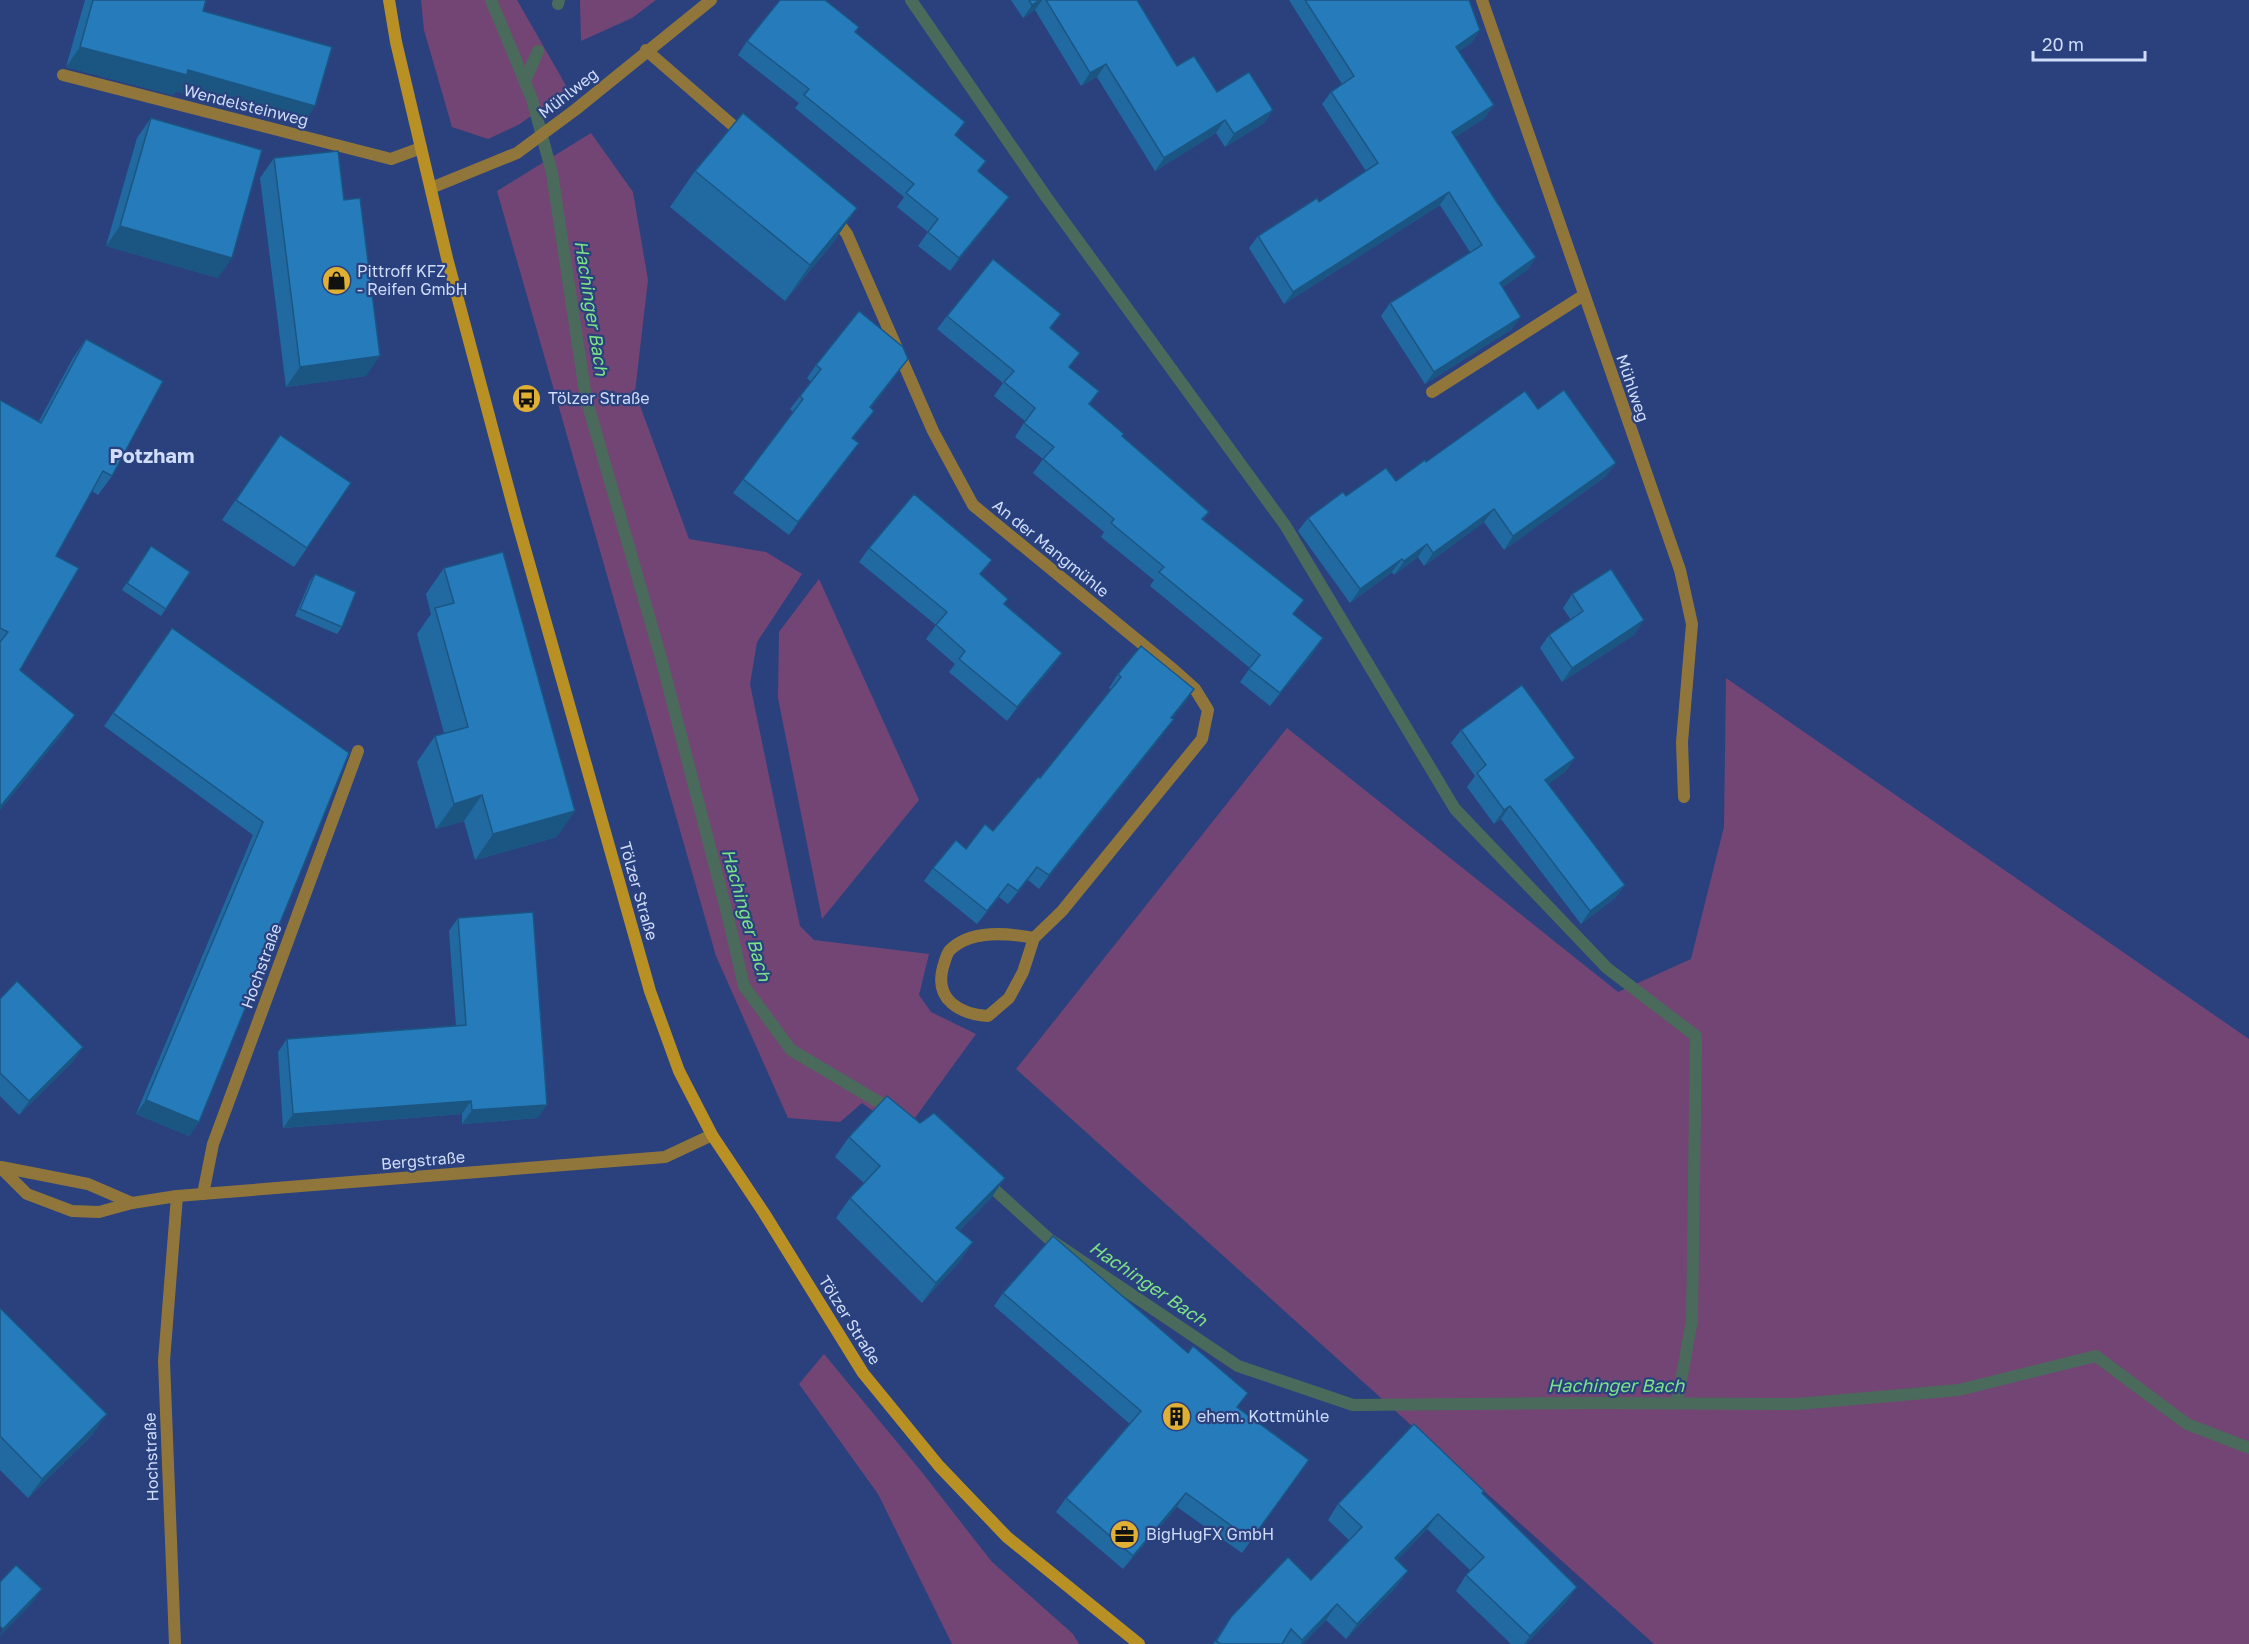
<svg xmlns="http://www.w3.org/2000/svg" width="2249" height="1644" viewBox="0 0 2249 1644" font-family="'Golos Text',sans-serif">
	<rect width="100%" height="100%" fill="#2a417e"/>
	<g fill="#734574">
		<path d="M 421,0 L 517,0 L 568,89 L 520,124 L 488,139 L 452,127 L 424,30 Z"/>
		<path d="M 580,0 L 656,0 L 632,18 L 581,41 Z"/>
		<path d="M 591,133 L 633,192 L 648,280 L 635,392 L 689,539 L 766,552 L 802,574 L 757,642 L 750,684 L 800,926 L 814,940 L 929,954 L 919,995 L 931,1012 L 976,1034 L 904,1133 L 862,1103 L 840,1122 L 788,1118 L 716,956 L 497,191 Z"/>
		<path d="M 819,579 L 919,800 L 822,919 L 778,698 L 779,632 Z"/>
		<path d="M 1726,678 L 2249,1039 L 2249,1644 L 1654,1644 L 1016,1069 L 1287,728 L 1618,992 L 1691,959 L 1724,827 Z"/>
		<path d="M 824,1354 L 921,1471 L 992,1562 L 1073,1634 L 1079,1644 L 952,1644 L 878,1494 L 799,1384 Z"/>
	</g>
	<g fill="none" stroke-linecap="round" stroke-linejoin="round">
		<g stroke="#4a6b5b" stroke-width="12">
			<path d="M 491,0 L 532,99 L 552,173 L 586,398 L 661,658 L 729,921 L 744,986 L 791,1050 L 894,1111"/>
			<path d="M 911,0 L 1047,198 L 1285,525 L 1455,809 L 1607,968 L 1696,1036 L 1692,1320 L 1677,1403"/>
			<path d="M 558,4 L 559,0"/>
			<path d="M 525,81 L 538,51"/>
			<path d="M 984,1180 L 1049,1239 L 1238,1366 L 1353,1405 L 1593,1403 L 1798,1404 L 1959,1390 L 2096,1356 L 2187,1424 L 2249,1448"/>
		</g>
		<g stroke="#90763b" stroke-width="12">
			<path d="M 63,75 L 391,159 L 421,148"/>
			<path d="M 1432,392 L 1584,295"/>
			<path d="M 203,1194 L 213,1144 L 358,751"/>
		</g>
		<g stroke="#90763b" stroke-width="12">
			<path d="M 1482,0 L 1680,570 L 1692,624 L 1682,742 L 1684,797"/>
			<path d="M 646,50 L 745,136"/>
			<path d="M 431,188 L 517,153 L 575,110 L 711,0"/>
			<path d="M 833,216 L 847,234 L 933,431 L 973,505 L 1175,671 L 1195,689 L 1208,710 L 1202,739 L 1062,911 L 1034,938 L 1023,972 L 1009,998 L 988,1016 C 960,1014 934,1000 943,967 C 945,962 946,954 950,950 C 971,929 1008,933 1034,938"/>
			<path d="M 0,1167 L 27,1194 L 72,1211 L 99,1212 L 132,1203 L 177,1196 L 665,1157 L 712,1135"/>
			<path d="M 1,1167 L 88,1184 L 132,1203"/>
			<path d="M 175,1644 L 164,1361 L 177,1196"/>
		</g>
		<path stroke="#b99024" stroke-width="12" d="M 389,0 L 396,42 L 447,258 L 516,517 L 650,991 L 679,1071 L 712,1135 L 764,1213 L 863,1373 L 939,1466 L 1007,1537 L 1139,1644"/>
	</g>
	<g fill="#216aa1">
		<path d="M 85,0 L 206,0 L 203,11 L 315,106 L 301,126 L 176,91 L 173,95 L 66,67 Z"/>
		<path d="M 1011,0 L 1137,0 L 1177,66 L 1217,92 L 1273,110 L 1264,123 L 1225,147 L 1216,133 L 1155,171 L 1097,77 L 1081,86 L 1035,10 L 1023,18 Z"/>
		<path d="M 1289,0 L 1469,0 L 1480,30 L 1471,43 L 1459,51 L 1485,118 L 1455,137 L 1496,201 L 1536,257 L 1527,270 L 1502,287 L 1512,329 L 1425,384 L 1381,316 L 1390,303 L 1470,252 L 1440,205 L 1284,304 L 1249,248 L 1258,236 L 1319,202 L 1366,171 L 1322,104 L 1331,92 L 1342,84 Z"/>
		<path d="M 856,32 L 956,136 L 978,172 L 999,210 L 950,271 L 918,246 L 928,232 L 897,207 L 904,197 L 795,108 L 799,103 L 738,55 L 747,41 Z"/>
		<path d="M 151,118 L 218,278 L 106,246 L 137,138 Z"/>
		<path d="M 274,158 L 366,376 L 286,387 L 260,178 Z"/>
		<path d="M 695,171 L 857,208 L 832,244 L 785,301 L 670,207 Z"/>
		<path d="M 947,316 L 1051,328 L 1070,368 L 1099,391 L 1090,404 L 1122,436 L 1209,512 L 1203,520 L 1293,615 L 1314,652 L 1270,706 L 1240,682 L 1250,668 L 1150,586 L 1154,580 L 1101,537 L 1104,532 L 1033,473 L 1043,459 L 1015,437 L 1025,421 L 994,396 L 1003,383 L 937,329 Z"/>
		<path d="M 86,339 L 112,476 L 98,495 L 92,491 L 56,556 L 20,670 L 75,715 L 62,734 L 0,810 L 0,400 L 39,421 L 73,358 Z"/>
		<path d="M 908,359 L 871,408 L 864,424 L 853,438 L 849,457 L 789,535 L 733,493 L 793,412 L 790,409 L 811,382 L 807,378 L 816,365 Z"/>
		<path d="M 1538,409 L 1616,463 L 1606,476 L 1504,550 L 1484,522 L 1424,566 L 1418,557 L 1394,575 L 1392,572 L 1350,603 L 1298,531 L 1308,518 L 1346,496 L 1396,481 L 1426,462 Z"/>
		<path d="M 280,435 L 307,548 L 294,567 L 222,520 Z"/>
		<path d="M 151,546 L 190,572 L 161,616 L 122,590 Z"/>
		<path d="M 869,548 L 981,575 L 1008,599 L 1004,604 L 1062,653 L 1052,667 L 1007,721 L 949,672 L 955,664 L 926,639 L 936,625 L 859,562 Z"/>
		<path d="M 444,568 L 557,837 L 475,860 L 464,821 L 436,829 L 417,762 L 435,736 L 444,733 L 417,634 L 431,614 L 426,594 Z"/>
		<path d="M 315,574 L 342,627 L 337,634 L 295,616 L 310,581 Z"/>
		<path d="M 1572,594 L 1635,634 L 1562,682 L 1540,648 L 1549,635 L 1571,620 L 1563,608 Z"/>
		<path d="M 172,628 L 349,753 L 199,1122 L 189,1136 L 136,1114 L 253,835 L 104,726 Z"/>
		<path d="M 1118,674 L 1194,689 L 1172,718 L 1164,733 L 1039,889 L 1028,880 L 1008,904 L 999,897 L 977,924 L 924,881 L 933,868 L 993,831 L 1040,778 L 1111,690 L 1109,688 Z"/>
		<path d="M 1461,730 L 1575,758 L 1565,772 L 1548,784 L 1625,885 L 1615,898 L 1581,924 L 1501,819 L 1494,824 L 1467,787 L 1475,776 L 1451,743 Z"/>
		<path d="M 458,918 L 538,1118 L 462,1124 L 462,1114 L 283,1128 L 278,1052 L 287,1039 L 456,1026 L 449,931 Z"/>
		<path d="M 0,999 L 83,1047 L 73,1061 L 19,1115 L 0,1096 Z"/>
		<path d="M 849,1137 L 1005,1178 L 991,1198 L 959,1231 L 973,1242 L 959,1262 L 922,1303 L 836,1218 L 850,1198 L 864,1183 L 835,1157 Z"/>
		<path d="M 1003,1293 L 1238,1408 L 1309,1460 L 1242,1553 L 1177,1507 L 1123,1569 L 1056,1512 L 1066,1498 L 1130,1424 L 994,1306 Z"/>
		<path d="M 0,1308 L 93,1434 L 28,1498 L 0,1470 Z"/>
		<path d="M 1484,1491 L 1482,1494 L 1577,1587 L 1566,1602 L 1526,1644 L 1511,1644 L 1456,1591 L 1466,1575 L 1471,1571 L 1427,1529 L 1397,1560 L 1408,1571 L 1397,1586 L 1346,1639 L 1326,1620 L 1303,1644 L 1213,1644 L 1231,1617 L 1311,1580 L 1349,1540 L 1328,1520 L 1338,1504 Z"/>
	</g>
	<g fill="#1b5683">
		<path d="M 1040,0 L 1042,0 L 1035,10 L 1023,18 L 1032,5 Z"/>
		<path d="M 1480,30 L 1471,43 L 1447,59 L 1456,47 Z"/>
		<path d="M 80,47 L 188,70 L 315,106 L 301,126 L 176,91 L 173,95 L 66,67 Z"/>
		<path d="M 1106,64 L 1097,77 L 1081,86 L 1090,73 Z"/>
		<path d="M 1494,105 L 1485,118 L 1444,144 L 1452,132 Z"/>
		<path d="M 1273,110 L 1264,123 L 1225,147 L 1234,134 Z"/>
		<path d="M 1225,120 L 1216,133 L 1155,171 L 1164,158 Z"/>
		<path d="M 1449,192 L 1440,205 L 1284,304 L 1293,292 Z"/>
		<path d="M 1009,197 L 999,210 L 950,271 L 959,258 Z"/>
		<path d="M 857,208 L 832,244 L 785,301 L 810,265 Z"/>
		<path d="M 120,226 L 232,258 L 218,278 L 106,246 Z"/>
		<path d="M 1536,257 L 1527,270 L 1491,296 L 1500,283 Z"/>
		<path d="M 1521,317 L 1512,329 L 1425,384 L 1434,372 Z"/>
		<path d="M 380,356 L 366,376 L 286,387 L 300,367 Z"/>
		<path d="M 908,359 L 898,372 L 861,421 L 870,407 Z"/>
		<path d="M 874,411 L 864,424 L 843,451 L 852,438 Z"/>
		<path d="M 859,443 L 849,457 L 789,535 L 798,522 Z"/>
		<path d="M 1616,463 L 1606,476 L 1504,550 L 1513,536 Z"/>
		<path d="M 1494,509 L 1484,522 L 1424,566 L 1433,553 Z"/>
		<path d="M 1427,544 L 1418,557 L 1394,575 L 1404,561 Z"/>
		<path d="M 1402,559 L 1392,572 L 1350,603 L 1360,589 Z"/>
		<path d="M 1644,620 L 1635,634 L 1562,682 L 1572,668 Z"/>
		<path d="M 1323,638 L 1314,652 L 1270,706 L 1280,693 Z"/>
		<path d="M 1062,653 L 1052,667 L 1007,721 L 1017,707 Z"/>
		<path d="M 1194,689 L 1185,703 L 1162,731 L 1171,718 Z"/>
		<path d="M 75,715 L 62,734 L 0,810 L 0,807 Z"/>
		<path d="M 1174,719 L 1164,733 L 1039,889 L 1049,875 Z"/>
		<path d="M 1575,758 L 1565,772 L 1536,794 L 1545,780 Z"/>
		<path d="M 482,795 L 464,821 L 436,829 L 454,804 Z"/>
		<path d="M 1510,806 L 1501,819 L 1494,824 L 1504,810 Z"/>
		<path d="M 575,811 L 557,837 L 475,860 L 493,834 Z"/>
		<path d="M 1037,867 L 1028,880 L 1008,904 L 1018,891 Z"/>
		<path d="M 1008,884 L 999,897 L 977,924 L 987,911 Z"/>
		<path d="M 1625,885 L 1615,898 L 1581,924 L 1590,911 Z"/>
		<path d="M 83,1047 L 73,1061 L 19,1115 L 29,1101 Z"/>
		<path d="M 146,1100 L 199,1122 L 189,1136 L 136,1114 Z"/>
		<path d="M 471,1101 L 462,1114 L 283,1128 L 293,1114 Z"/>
		<path d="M 547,1105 L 538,1118 L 462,1124 L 472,1110 Z"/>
		<path d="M 1005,1178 L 991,1198 L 942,1248 L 956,1228 Z"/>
		<path d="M 973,1242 L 959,1262 L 922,1303 L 936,1283 Z"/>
		<path d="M 107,1414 L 93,1434 L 28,1498 L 42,1479 Z"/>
		<path d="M 1186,1493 L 1177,1507 L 1123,1569 L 1133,1556 Z"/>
		<path d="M 1438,1514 L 1427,1529 L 1384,1574 L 1395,1558 Z"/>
		<path d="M 1408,1571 L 1397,1586 L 1346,1639 L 1357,1624 Z"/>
		<path d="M 1577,1587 L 1566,1602 L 1526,1644 L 1524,1644 L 1530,1636 Z"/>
		<path d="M 42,1589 L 32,1603 L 0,1636 L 0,1634 L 3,1629 Z"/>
		<path d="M 1337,1604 L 1326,1620 L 1303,1644 L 1300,1644 Z"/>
	</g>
	<g fill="#267bbb" stroke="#1b5683" stroke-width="1.5">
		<path d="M 93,0 L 206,0 L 203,11 L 332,47 L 315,106 L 188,70 L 187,75 L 80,47 Z"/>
		<path d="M 780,0 L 825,0 L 859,27 L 855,32 L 965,122 L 955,135 L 986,161 L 978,171 L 1009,197 L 959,258 L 928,232 L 938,219 L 906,193 L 914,184 L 804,95 L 809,89 L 747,41 Z"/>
		<path d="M 1029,0 L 1040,0 L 1032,5 Z"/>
		<path d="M 1046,0 L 1137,0 L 1177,66 L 1194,56 L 1217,92 L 1249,72 L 1273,110 L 1234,134 L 1225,120 L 1164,158 L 1106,64 L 1090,73 Z"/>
		<path d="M 1305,0 L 1469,0 L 1480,30 L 1456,47 L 1494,105 L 1452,132 L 1496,201 L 1536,257 L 1500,283 L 1521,317 L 1434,372 L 1390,303 L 1482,245 L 1449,192 L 1293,292 L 1258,236 L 1317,198 L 1319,202 L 1378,163 L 1331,92 L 1354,76 Z"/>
		<path d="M 743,113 L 857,208 L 810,265 L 695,171 Z"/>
		<path d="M 151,118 L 262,150 L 232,258 L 120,226 Z"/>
		<path d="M 338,151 L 344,200 L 360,198 L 380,356 L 300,367 L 274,158 Z"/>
		<path d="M 993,259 L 1061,314 L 1050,328 L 1080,353 L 1069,367 L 1099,391 L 1089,404 L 1124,434 L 1122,436 L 1209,512 L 1202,519 L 1304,600 L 1293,614 L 1323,638 L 1280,693 L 1249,669 L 1260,655 L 1159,572 L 1164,567 L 1111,523 L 1114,519 L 1043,459 L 1054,447 L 1024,423 L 1035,408 L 1004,382 L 1014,371 L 947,316 Z"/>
		<path d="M 859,311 L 903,347 L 908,359 L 870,407 L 874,411 L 852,438 L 859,443 L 798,522 L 743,479 L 803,399 L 800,396 L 821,369 L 816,365 Z"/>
		<path d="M 86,339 L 163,381 L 112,476 L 103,471 L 56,556 L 79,568 L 20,670 L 75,715 L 0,807 L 0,642 L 8,632 L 0,628 L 0,400 L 41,423 Z"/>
		<path d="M 1564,390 L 1616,463 L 1513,536 L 1494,509 L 1433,553 L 1427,544 L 1404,561 L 1402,559 L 1360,589 L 1308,518 L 1343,492 L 1346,496 L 1386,468 L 1396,481 L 1425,460 L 1426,462 L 1525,391 L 1538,409 Z"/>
		<path d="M 280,435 L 351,483 L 307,548 L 236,500 Z"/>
		<path d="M 914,494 L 992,560 L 980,574 L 1008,599 L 1004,604 L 1062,653 L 1017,707 L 959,659 L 965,651 L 936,625 L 947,612 L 869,548 Z"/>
		<path d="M 151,546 L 190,572 L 166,609 L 127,583 Z"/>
		<path d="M 503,552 L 575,811 L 493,834 L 482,795 L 454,804 L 435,736 L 468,727 L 435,608 L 454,603 L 444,568 Z"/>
		<path d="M 1611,569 L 1644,620 L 1572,668 L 1549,635 L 1583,611 L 1572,594 Z"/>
		<path d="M 315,574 L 356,592 L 342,627 L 300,609 Z"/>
		<path d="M 172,628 L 349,753 L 199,1122 L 146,1100 L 263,822 L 113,713 Z"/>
		<path d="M 1141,646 L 1194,689 L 1171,718 L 1174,719 L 1049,875 L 1037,867 L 1018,891 L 1008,884 L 987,911 L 933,868 L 956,840 L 966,849 L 985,824 L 993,831 L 1038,777 L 1040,778 L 1121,677 L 1118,674 Z"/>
		<path d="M 1522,685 L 1575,758 L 1545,780 L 1625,885 L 1590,911 L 1510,806 L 1504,810 L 1477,773 L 1486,765 L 1461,730 Z"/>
		<path d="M 533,912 L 547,1105 L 472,1110 L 471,1101 L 293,1114 L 287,1039 L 466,1025 L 458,918 Z"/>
		<path d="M 17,981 L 83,1047 L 29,1101 L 0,1073 L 0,999 Z"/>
		<path d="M 887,1096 L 920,1123 L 934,1113 L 1005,1178 L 956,1228 L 973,1242 L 936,1283 L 850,1198 L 880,1166 L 849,1137 Z"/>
		<path d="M 1053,1236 L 1188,1353 L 1193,1346 L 1248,1393 L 1237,1407 L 1309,1460 L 1251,1540 L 1186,1493 L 1133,1556 L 1066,1498 L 1141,1411 L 1003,1293 Z"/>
		<path d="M 0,1308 L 107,1414 L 42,1479 L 0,1436 Z"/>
		<path d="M 1414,1424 L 1484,1491 L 1482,1493 L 1577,1587 L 1530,1636 L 1466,1575 L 1484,1557 L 1438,1514 L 1395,1558 L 1408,1571 L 1357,1624 L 1337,1604 L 1302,1640 L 1291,1629 L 1282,1644 L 1221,1644 L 1216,1641 L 1231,1617 L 1288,1557 L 1311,1580 L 1362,1527 L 1338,1504 Z"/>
		<path d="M 16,1565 L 42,1589 L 3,1629 L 0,1626 L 0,1582 Z"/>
	</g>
	<defs>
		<symbol id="shop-disc" viewBox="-11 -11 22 22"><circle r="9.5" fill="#e0b034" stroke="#2a417e"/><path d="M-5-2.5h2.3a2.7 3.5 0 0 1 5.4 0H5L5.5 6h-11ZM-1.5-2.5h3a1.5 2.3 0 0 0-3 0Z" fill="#111"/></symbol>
		<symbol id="bus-disc" viewBox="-11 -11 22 22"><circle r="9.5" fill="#e0b034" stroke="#2a417e"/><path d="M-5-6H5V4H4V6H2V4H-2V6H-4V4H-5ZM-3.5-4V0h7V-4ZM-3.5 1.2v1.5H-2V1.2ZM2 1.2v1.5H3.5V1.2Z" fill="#111"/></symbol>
		<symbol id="building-disc" viewBox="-11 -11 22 22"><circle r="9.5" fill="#e0b034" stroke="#2a417e"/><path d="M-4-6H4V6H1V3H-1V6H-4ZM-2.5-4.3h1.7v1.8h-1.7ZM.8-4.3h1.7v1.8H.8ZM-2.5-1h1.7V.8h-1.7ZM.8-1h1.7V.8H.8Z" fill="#111"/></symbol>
		<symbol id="office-disc" viewBox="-11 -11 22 22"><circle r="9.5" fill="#e0b034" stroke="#2a417e"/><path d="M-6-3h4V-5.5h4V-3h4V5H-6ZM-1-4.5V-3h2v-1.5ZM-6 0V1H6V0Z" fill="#111"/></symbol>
	</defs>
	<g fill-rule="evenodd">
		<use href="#shop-disc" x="320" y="264" width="33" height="33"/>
		<use href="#bus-disc" x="510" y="382" width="33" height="33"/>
		<use href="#building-disc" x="1160" y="1400" width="33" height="33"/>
		<use href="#office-disc" x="1108" y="1518" width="33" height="33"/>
	</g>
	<g text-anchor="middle" stroke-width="4.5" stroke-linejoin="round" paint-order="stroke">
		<g font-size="16" fill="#cfdcfa" stroke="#2a417e">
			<text transform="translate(568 93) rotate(-38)" y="6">Mühlweg</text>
			<text transform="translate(246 105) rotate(14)" y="6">Wendelsteinweg</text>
			<text transform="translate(1633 388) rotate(71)" y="6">Mühlweg</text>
			<text transform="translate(1051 548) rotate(39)" y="6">An der Mangmühle</text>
			<text transform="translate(639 891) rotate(74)" y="6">Tölzer Straße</text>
			<text transform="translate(261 966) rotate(-70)" y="6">Hochstraße</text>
			<text transform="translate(423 1160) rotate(-5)" y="6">Bergstraße</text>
			<text transform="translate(850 1320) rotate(58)" y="6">Tölzer Straße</text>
			<text transform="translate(151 1457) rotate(-92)" y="6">Hochstraße</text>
		</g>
		<g font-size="16" fill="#cfdcfa" stroke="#2a417e" text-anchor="start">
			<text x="357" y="277">Pittroff KFZ<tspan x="357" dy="18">- Reifen GmbH</tspan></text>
			<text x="548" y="404">Tölzer Straße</text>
			<text x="1197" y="1422">ehem. Kottmühle</text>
			<text x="1146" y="1540">BigHugFX GmbH</text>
		</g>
		<g font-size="18" font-style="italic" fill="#7de186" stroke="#2a417e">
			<text transform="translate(591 308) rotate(81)" y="6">Hachinger Bach</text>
			<text transform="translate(746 915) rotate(74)" y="6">Hachinger Bach</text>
			<text transform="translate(1148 1284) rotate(34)" y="6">Hachinger Bach</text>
			<text x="1616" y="1392">Hachinger Bach</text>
		</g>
		<g font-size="20" font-weight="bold" fill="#cfdcfa" stroke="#2a417e">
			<text x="152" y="463">Potzham</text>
		</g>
	</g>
	<path d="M2033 51v9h112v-9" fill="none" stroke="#cfdcfa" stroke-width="3"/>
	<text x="2042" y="51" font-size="18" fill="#cfdcfa" stroke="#2a417e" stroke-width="4.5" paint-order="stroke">20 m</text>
</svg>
